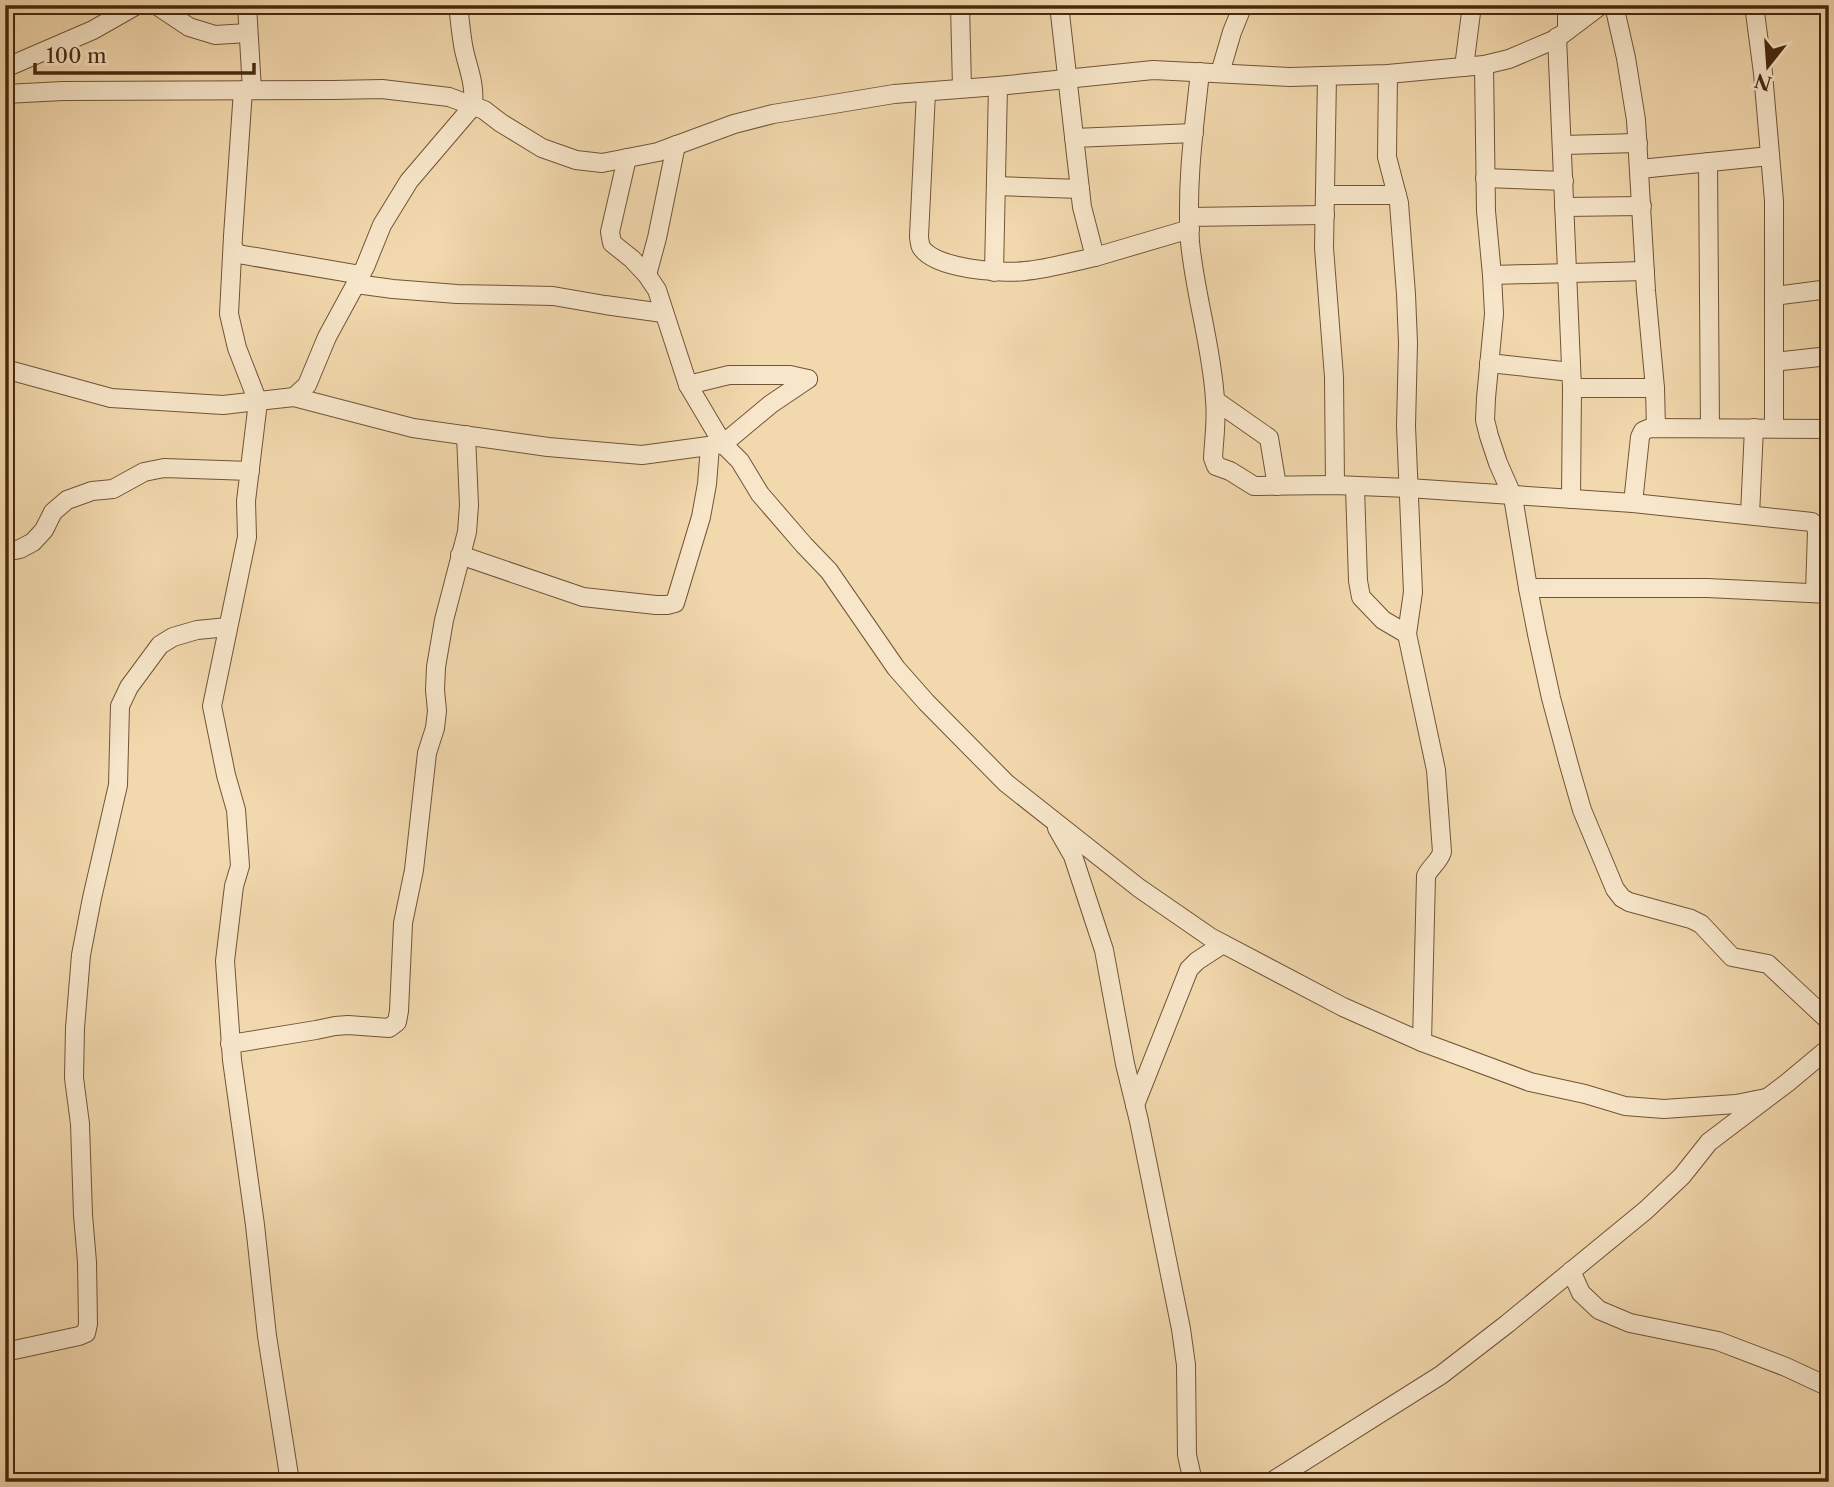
<svg xmlns="http://www.w3.org/2000/svg" width="1834" height="1487" viewBox="0 0 1834 1487" font-family="'Libre Caslon Text',serif">
	<rect width="100%" height="100%" fill="#f2d8ad"/>
	<filter id="stains"><feTurbulence type="fractalNoise" baseFrequency=".00286" numOctaves="4"/><feColorMatrix values="0 0 0 0 .2 0 0 0 0 .09 0 0 0 0 .02 0 0 0 .5 -.17"/></filter>
	<radialGradient id="worn" r=".72"><stop offset=".6" stop-color="#630" stop-opacity="0"/><stop offset="1" stop-color="#630" stop-opacity=".3"/></radialGradient>
	<g fill="none" stroke-linecap="round" stroke-linejoin="round">
		<defs>
			<g id="minor">
				<path d="M 156,5 L 189,27 L 215,35 L 248,33"/>
				<path d="M 247,5 L 252,90"/>
				<path d="M 960,5 L 962,88"/>
				<path d="M 1059,5 L 1082,207 L 1095,257 L 1190,229"/>
				<path d="M 1614,5 L 1626,58 L 1636,120 L 1646,291 L 1655,388 L 1656,428"/>
				<path d="M 1754,5 L 1763,73 L 1774,201 L 1774,428"/>
				<path d="M 1567,30 L 1567,5"/>
				<path d="M 1557,37 L 1572,388 L 1655,388"/>
				<path d="M 1484,65 L 1486,211 L 1492,275 L 1494,314 L 1486,398 L 1485,420 L 1489,436 L 1498,463 L 1513,497 L 1528,588 L 1537,634 L 1551,698 L 1569,765 L 1582,810 L 1615,889 L 1622,898 L 1629,902 L 1691,919 L 1701,924 L 1732,957 L 1768,964 L 1829,1021"/>
				<path d="M 1464,67 L 1472,5"/>
				<path d="M 5,68 L 93,30 L 137,5"/>
				<path d="M 1200,72 C 1194,128 1186,185 1190,242 C 1195,295 1212,347 1215,400 C 1217,419 1214,439 1213,458 L 1216,466 L 1230,471 L 1254,486 L 1258,486 L 1335,485 L 1408,488 L 1633,503 L 1812,522 L 1815,525 L 1817,531 L 1815,593"/>
				<path d="M 1220,73 L 1232,32 L 1243,5"/>
				<path d="M 1388,74 L 1387,157 L 1399,203 L 1406,294 L 1408,343 L 1406,426 L 1413,592 L 1407,634 L 1436,770 L 1442,852 C 1439,862 1430,867 1426,876 L 1422,1042"/>
				<path d="M 1327,76 L 1324,248 L 1334,377 L 1335,485"/>
				<path d="M 243,90 L 233,236 L 229,314 L 237,348 L 258,402 L 246,501 L 247,537 L 212,706 L 226,775 L 236,810 L 240,866 L 234,886 L 225,961 L 232,1060 L 255,1225 L 267,1336 L 290,1482"/>
				<path d="M 926,92 L 919,236 C 919,238 920,245 921,247 C 934,269 1002,274 1025,271 C 1048,269 1072,262 1095,257"/>
				<path d="M 5,94 L 63,91 L 333,90 L 382,89 L 449,97 L 484,110 L 501,123 L 542,148 L 576,160 L 602,163 L 658,152 L 734,124 L 773,114 L 894,94 L 998,86 L 1153,70 L 1290,77 L 1388,74 L 1484,65 L 1509,59 L 1556,39 L 1601,5"/>
				<path d="M 1074,138 L 1194,133"/>
				<path d="M 1563,145 L 1638,143"/>
				<path d="M 627,158 L 610,232 L 612,243 L 632,259 L 647,275 L 657,290 L 688,385 L 723,444 L 740,461 L 760,494 L 804,545 L 829,571 L 896,668 L 926,702 L 1006,783 L 1139,888 L 1210,937 L 1343,1007 L 1422,1042 L 1530,1082 L 1585,1094 L 1625,1106 L 1664,1109 L 1736,1104 L 1766,1098"/>
				<path d="M 1708,162 L 1710,428"/>
				<path d="M 1640,169 L 1770,156"/>
				<path d="M 1485,178 L 1564,181"/>
				<path d="M 996,186 L 1080,189"/>
				<path d="M 1325,195 L 1397,195"/>
				<path d="M 1564,207 L 1642,206"/>
				<path d="M 1189,217 L 1325,215"/>
				<path d="M 233,248 L 238,254 L 361,275"/>
				<path d="M 994,272 L 998,86"/>
				<path d="M 647,275 L 657,238 L 676,145"/>
				<path d="M 1492,275 L 1645,271"/>
				<path d="M 356,284 L 393,289 L 457,294 L 553,296 L 605,305 L 663,313"/>
				<path d="M 1774,296 L 1829,289"/>
				<path d="M 1774,362 L 1829,356"/>
				<path d="M 1489,363 L 1571,372"/>
				<path d="M 5,369 L 111,398 L 223,405 L 294,397 L 413,428 L 548,447 L 642,455 L 723,444 L 771,404 L 808,379"/>
				<path d="M 688,385 L 729,375 L 790,375 L 808,379"/>
				<path d="M 294,397 L 307,385 L 327,337 L 365,267 L 382,225 L 409,181 L 473,106 C 475,83 469,72 464,50 C 461,36 460,20 458,5"/>
				<path d="M 1216,401 L 1269,438 L 1277,486"/>
				<path d="M 1355,487 L 1358,581 L 1361,597 L 1383,620 L 1407,634"/>
				<path d="M 1571,499 L 1572,388"/>
				<path d="M 1633,503 L 1640,437 L 1643,431 L 1650,428 L 1829,429"/>
				<path d="M 1750,515 L 1754,428"/>
				<path d="M 5,552 L 20,549 L 33,542 L 44,530 L 53,512 L 67,500 L 92,491 L 113,489 L 144,472 L 164,468 L 250,471"/>
				<path d="M 460,555 L 583,597 L 656,605 L 667,605 L 675,603 L 701,517 L 707,484 L 710,446"/>
				<path d="M 1528,588 L 1707,588 L 1829,594"/>
				<path d="M 1057,828 L 1073,856 L 1104,950 L 1125,1064 L 1139,1121 L 1181,1329 L 1186,1365 L 1187,1455 L 1193,1482"/>
				<path d="M 230,1044 L 316,1030 L 335,1026 L 348,1025 L 389,1028 L 397,1022 L 399,1011 L 403,923 L 414,870 L 427,753 L 435,728 L 437,711 L 435,690 L 436,667 L 444,620 L 467,532 L 469,505 L 466,435"/>
				<path d="M 1135,1105 L 1189,969 L 1197,961 L 1223,944"/>
				<path d="M 1571,1271 L 1581,1293 L 1599,1310 L 1630,1323 L 1718,1341 L 1786,1367 L 1829,1387"/>
				<path d="M 5,1352 L 79,1336 L 86,1333 L 88,1324 L 87,1262 L 83,1215 L 80,1124 L 74,1078 L 75,1028 L 81,955 L 92,898 L 118,785 L 120,706 L 129,687 L 160,645 L 173,637 L 197,630 L 228,627"/>
				<path d="M 1271,1482 L 1441,1375 L 1507,1324 L 1646,1210 L 1682,1176 L 1709,1142 L 1787,1083 L 1829,1048"/>
			</g>
		</defs>
		<use href="#minor" stroke="#725436" stroke-width="20"/>
		<use href="#minor" stroke="#f7e6ca" stroke-width="18"/>
	</g>
	<rect width="1834" height="1487" fill="none" stroke="#f2d8ad" stroke-width="28"/>
	<rect x="7" y="7" width="1820" height="1473" fill="none" stroke="#47280e" stroke-width="3.5"/>
	<rect x="14" y="14" width="1806" height="1459" fill="none" stroke="#47280e" stroke-width="2"/>
	<g transform="translate(1768 66) rotate(197)" stroke="#f7e6ca" stroke-width="5" paint-order="stroke">
	<path d="M0-5L12 26L0 18L-12 26Z" fill="#47280e"/>
	<text y="-10" font-size="19" font-weight="bold" text-anchor="middle" fill="#47280e">N</text>
	</g>
	<path d="M35 63v10h219v-10" fill="none" stroke="#47280e" stroke-width="3.5"/>
	<text x="46" y="63" font-size="21" fill="#47280e" stroke="#f7e6ca" stroke-width="5" paint-order="stroke">100 m</text>
	<rect width="100%" height="100%" filter="url(#stains)"/>
	<rect width="100%" height="100%" fill="url(#worn)"/>
</svg>
